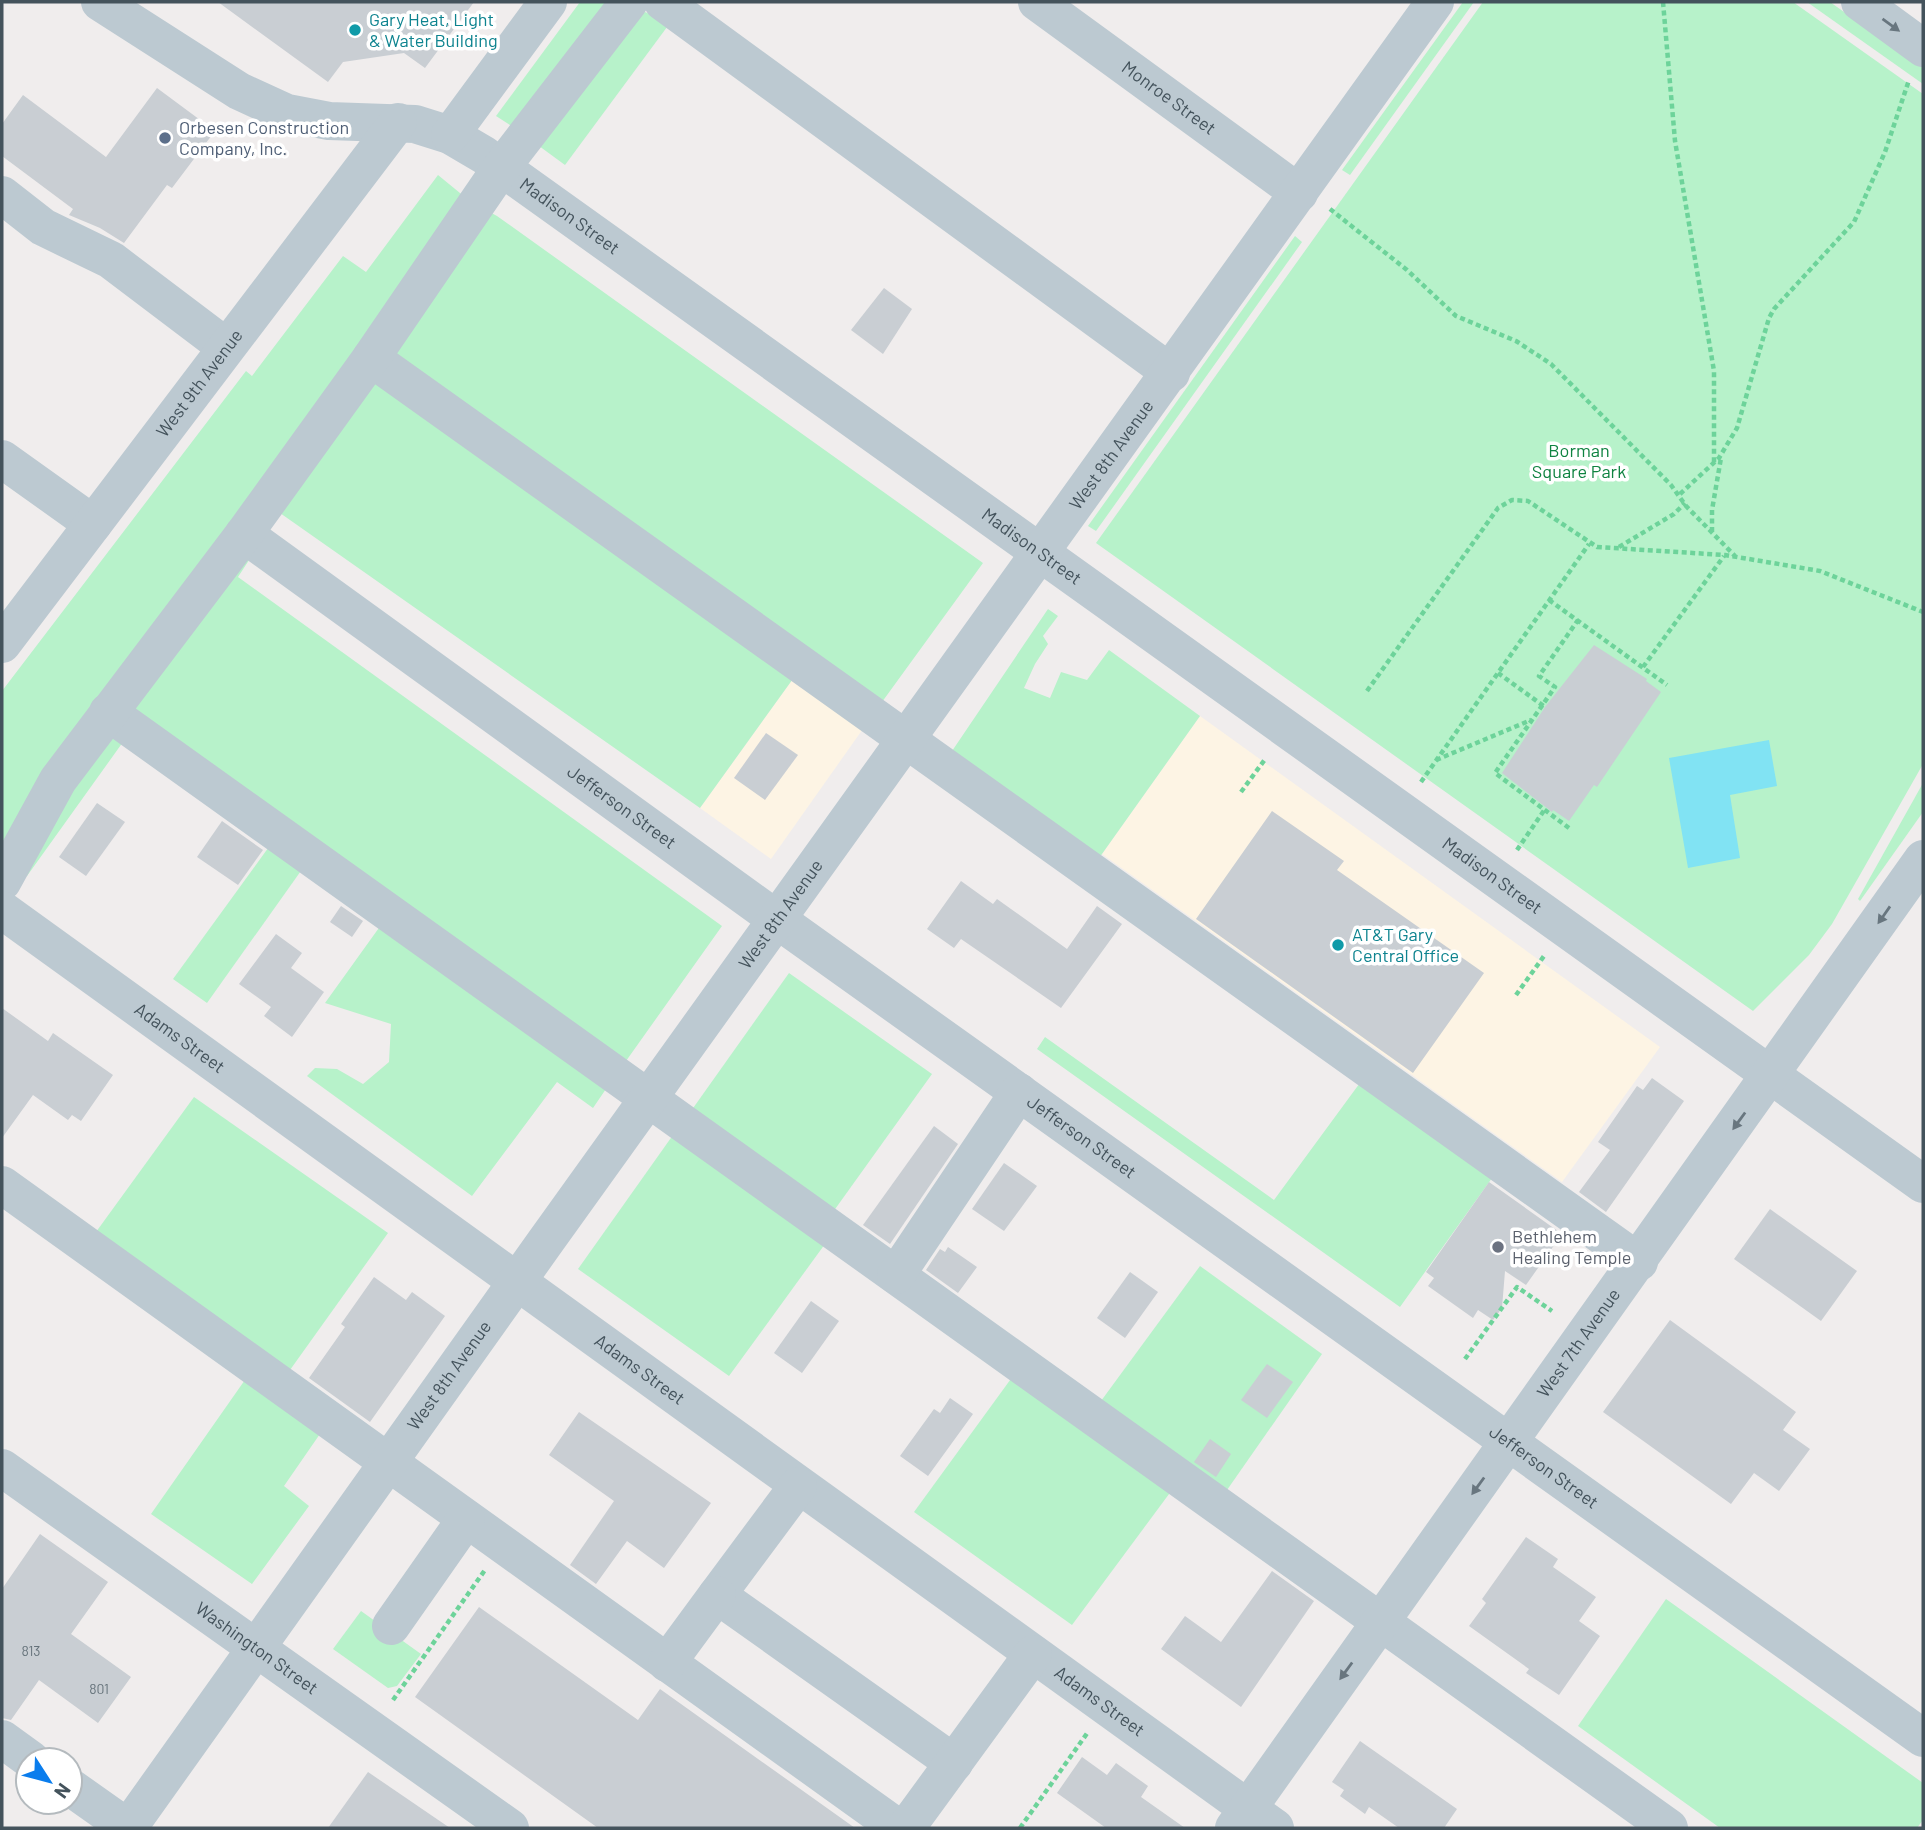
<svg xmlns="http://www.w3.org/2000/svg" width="1925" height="1830" viewBox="0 0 1925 1830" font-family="Barlow,sans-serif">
	<rect width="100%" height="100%" fill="#f0eded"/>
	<g fill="#fdf4e4">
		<path d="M 795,676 L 865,726 L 771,859 L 700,808 Z"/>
		<path d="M 1200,716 L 1660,1047 L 1562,1182 L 1102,854 Z"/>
	</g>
	<g fill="#b7f2ca">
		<path d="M 580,2 L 615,2 L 513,127 L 496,116 Z"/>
		<path d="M 1463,2 L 1474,2 L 1350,175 L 1342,170 Z"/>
		<path d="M 1483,2 L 1793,2 L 1923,94 L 1923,764 L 1832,924 L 1809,955 L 1753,1011 L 1096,543 Z"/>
		<path d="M 1807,2 L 1830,2 L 1923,68 L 1923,84 Z"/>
		<path d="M 645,12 L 670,23 L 565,165 L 535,143 L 634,20 Z"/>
		<path d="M 438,175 L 471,202 L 497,216 L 983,563 L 882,702 L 795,676 L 700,808 L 280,513 L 238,577 L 722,926 L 626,1061 L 123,742 L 27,876 L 2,858 L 2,691 L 246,371 L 252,376 L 343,256 L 366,272 Z"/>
		<path d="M 1295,236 L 1302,242 L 1096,531 L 1088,526 Z"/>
		<path d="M 1048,609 L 1058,616 L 1043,636 L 1048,644 L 1035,664 L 1024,688 L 1050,698 L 1061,672 L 1087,680 L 1109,650 L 1200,716 L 1097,861 L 950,754 Z"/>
		<path d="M 1923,783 L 1923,812 L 1860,901 L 1858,899 Z"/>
		<path d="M 271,844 L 303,868 L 207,1003 L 173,979 Z"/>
		<path d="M 381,925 L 608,1086 L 593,1108 L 557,1082 L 472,1196 L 307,1076 L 315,1068 L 337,1069 L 363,1084 L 389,1062 L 391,1024 L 325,1003 Z"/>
		<path d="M 789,973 L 932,1074 L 833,1212 L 691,1111 Z"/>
		<path d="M 1045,1037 L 1274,1200 L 1365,1076 L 1497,1171 L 1400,1307 L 1037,1049 Z"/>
		<path d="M 194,1097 L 388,1233 L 290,1370 L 96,1232 Z"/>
		<path d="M 673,1135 L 825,1244 L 729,1376 L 578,1269 Z"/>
		<path d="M 1200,1266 L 1322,1354 L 1227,1490 L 1101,1401 Z"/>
		<path d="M 1013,1376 L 1172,1490 L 1072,1625 L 914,1512 Z"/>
		<path d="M 247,1377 L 322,1431 L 284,1486 L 309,1506 L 252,1584 L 151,1514 Z"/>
		<path d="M 1666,1599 L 1923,1783 L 1923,1820 L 1917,1828 L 1720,1828 L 1578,1726 Z"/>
		<path d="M 361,1611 L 421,1654 L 397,1686 L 388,1688 L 333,1649 Z"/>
	</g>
	<path fill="#81e3f3" d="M 1769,740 L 1777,786 L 1730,795 L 1740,858 L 1688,868 L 1669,758 Z"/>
	<g fill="#c9ced3">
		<path d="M 218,2 L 474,2 L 425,68 L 404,53 L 343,62 L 328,82 Z"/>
		<path d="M 157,88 L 215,131 L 172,188 L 167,185 L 124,243 L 100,228 L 69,215 L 73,209 L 2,156 L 2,124 L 23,95 L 106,157 Z"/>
		<path d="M 884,288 L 912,309 L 883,354 L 851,330 Z"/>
		<path d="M 1594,645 L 1647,679 L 1646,681 L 1661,692 L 1597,787 L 1594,785 L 1569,821 L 1553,810 L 1552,812 L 1502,773 L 1545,707 Z"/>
		<path d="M 766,733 L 798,755 L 765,800 L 734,778 Z"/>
		<path d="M 97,803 L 125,822 L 86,876 L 59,857 Z"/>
		<path d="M 1272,811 L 1344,861 L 1337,870 L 1484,973 L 1413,1073 L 1196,919 Z"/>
		<path d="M 222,821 L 263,850 L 238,885 L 197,857 Z"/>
		<path d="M 961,881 L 993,904 L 997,899 L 1067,949 L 1097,906 L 1122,924 L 1061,1008 L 961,939 L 954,948 L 927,929 Z"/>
		<path d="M 341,906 L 363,921 L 352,937 L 330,922 Z"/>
		<path d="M 276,934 L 302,953 L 291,968 L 324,992 L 292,1037 L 264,1016 L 271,1007 L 239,984 Z"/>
		<path d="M 2,1008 L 48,1041 L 53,1033 L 113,1075 L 81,1121 L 72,1115 L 68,1120 L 33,1095 L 2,1138 Z"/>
		<path d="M 1652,1078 L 1684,1101 L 1606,1212 L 1579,1192 L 1610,1150 L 1598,1142 L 1637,1086 L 1643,1090 Z"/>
		<path d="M 934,1126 L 958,1144 L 890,1244 L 863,1225 Z"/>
		<path d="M 1004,1163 L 1037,1186 L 1004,1231 L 972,1209 Z"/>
		<path d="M 1489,1182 L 1562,1234 L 1526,1285 L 1505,1271 L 1502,1308 L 1493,1320 L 1478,1310 L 1473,1318 L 1428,1286 L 1434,1278 L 1426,1272 Z"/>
		<path d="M 1770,1209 L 1857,1271 L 1821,1321 L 1734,1259 Z"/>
		<path d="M 948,1247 L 977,1267 L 958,1293 L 926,1270 L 940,1249 L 945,1252 Z"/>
		<path d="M 1130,1272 L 1158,1292 L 1125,1338 L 1097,1318 Z"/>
		<path d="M 374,1277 L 406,1300 L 412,1292 L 445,1316 L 370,1422 L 309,1378 L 345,1327 L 341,1324 Z"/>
		<path d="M 811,1301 L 839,1321 L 802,1373 L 774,1353 Z"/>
		<path d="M 1670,1320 L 1796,1412 L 1783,1430 L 1810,1449 L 1779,1491 L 1754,1473 L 1731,1504 L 1603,1412 Z"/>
		<path d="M 1267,1364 L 1293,1382 L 1267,1418 L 1241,1400 Z"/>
		<path d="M 950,1398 L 973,1414 L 928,1476 L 900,1456 L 934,1409 L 940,1413 Z"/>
		<path d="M 579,1412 L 711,1503 L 664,1568 L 627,1541 L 596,1584 L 570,1565 L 614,1501 L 549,1455 Z"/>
		<path d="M 1210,1439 L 1231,1454 L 1216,1477 L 1194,1462 Z"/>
		<path d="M 40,1534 L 108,1582 L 71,1634 L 131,1677 L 98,1723 L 39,1680 L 11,1720 L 2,1718 L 2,1589 Z"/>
		<path d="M 1526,1537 L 1558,1559 L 1553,1567 L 1596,1597 L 1579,1621 L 1600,1636 L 1559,1695 L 1526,1673 L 1529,1669 L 1469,1626 L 1486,1603 L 1482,1599 Z"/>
		<path d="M 1272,1571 L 1314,1601 L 1241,1707 L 1161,1649 L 1185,1616 L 1221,1642 Z"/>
		<path d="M 479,1607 L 638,1720 L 660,1689 L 855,1828 L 598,1828 L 415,1697 Z"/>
		<path d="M 1360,1741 L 1457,1809 L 1444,1828 L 1399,1828 L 1369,1807 L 1365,1814 L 1340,1796 L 1344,1790 L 1332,1782 Z"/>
		<path d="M 1082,1757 L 1107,1775 L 1116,1763 L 1148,1786 L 1141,1797 L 1185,1828 L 1106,1828 L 1057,1793 Z"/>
		<path d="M 368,1772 L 450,1828 L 328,1828 Z"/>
	</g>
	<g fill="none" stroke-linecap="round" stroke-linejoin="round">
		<g stroke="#6dd39a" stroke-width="4.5" stroke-dasharray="5 3.5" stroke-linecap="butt">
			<path d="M 1663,2 L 1675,141 L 1714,371 L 1714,464"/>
			<path d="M 1330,209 L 1407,270 L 1456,316 L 1516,341 L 1551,364 L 1671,485 L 1686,506 L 1735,556"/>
			<path d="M 1680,494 L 1719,458 L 1737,428 L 1769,318 L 1774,309 L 1854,222 L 1885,152 L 1909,80"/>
			<path d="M 1712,532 L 1712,510 L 1721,458"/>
			<path d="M 1619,547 L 1674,514 L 1685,503"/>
			<path d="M 1549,600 L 1667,685"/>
			<path d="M 1643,667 L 1724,556"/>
			<path d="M 1498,673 L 1545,707"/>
			<path d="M 1367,691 L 1498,508 L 1512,500 L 1528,501 L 1597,547 L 1725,555 L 1820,571 L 1923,612"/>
			<path d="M 1436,760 L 1531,720"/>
			<path d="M 1421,782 L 1589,544"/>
			<path d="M 1241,792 L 1266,758"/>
			<path d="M 1569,828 L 1495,773 L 1555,687 L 1539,676 L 1578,620"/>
			<path d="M 1517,850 L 1545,809"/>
			<path d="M 1516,995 L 1544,956"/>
			<path d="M 1465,1359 L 1517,1287 L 1552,1311"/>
			<path d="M 393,1700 L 485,1570"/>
			<path d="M 1020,1828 L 1088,1732"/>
		</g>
		<g stroke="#bcc9d1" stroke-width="38">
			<path id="s1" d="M 100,2 L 239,91 L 287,113 L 329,121 L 415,124 L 450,135 L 484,155 L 1923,1184"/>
			<path d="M 663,2 L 1171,373"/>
			<path id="s2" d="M 1037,2 L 1299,193"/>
			<path d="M 1860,2 L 1923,48"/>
			<path d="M 450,135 L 548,2"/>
			<path d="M 2,195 L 43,227 L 111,260 L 226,347"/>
			<path d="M 371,358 L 1639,1262"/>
			<path d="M 2,459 L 93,524"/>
			<path id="s3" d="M 244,534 L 779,921 L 1923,1738"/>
			<path id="s4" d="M 2,644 L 398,122"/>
			<path d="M 108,712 L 1669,1828"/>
			<path d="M 2,882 L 58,780 L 244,534 L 371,358 L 501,168 L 629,2"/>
			<path id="s5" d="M 2,910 L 1275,1828"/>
			<path d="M 2,1185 L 898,1828"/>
			<path d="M 896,1275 L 1019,1092"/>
			<path id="s6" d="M 2,1468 L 510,1828"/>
			<path d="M 798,1486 L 717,1595 L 954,1763"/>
			<path d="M 391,1626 L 466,1519"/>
			<path d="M 667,1663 L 717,1595"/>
			<path d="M 2,1739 L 31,1760"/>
			<path id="s7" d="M 70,1787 L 128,1828 C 559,1216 1002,613 1435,2"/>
			<path d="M 906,1828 L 1033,1654"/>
			<path id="s8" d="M 1234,1828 L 1923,859"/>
		</g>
	</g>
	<defs><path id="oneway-solid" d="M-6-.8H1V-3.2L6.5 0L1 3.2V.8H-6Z" transform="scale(1.75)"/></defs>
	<g fill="#68767f">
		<use href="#oneway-solid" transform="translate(1891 25) rotate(36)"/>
		<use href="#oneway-solid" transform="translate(1884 915) rotate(125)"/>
		<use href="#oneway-solid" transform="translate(1739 1121) rotate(126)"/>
		<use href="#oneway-solid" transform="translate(1478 1486) rotate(126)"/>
		<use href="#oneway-solid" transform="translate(1346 1671) rotate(126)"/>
	</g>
	<g fill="#0f9aa8" stroke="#fff" stroke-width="2.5">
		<circle cx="355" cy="30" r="7"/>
		<circle cx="1338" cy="945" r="7"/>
	</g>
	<circle fill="#5c6f8a" stroke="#fff" stroke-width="2.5" cx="165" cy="138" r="7"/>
	<circle fill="#6b7280" stroke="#fff" stroke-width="2.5" cx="1498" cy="1247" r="7"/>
	<g text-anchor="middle" stroke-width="7" stroke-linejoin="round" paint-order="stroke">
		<g font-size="14" fill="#65727a">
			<text x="31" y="1656">813</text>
			<text x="99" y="1694">801</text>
		</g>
		<g font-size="18" fill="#0d838f" stroke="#fff" text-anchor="start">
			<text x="369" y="26">Gary Heat, Light<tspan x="369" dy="21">&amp; Water Building</tspan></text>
			<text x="1352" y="941">AT&amp;T Gary<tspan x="1352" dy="21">Central Office</tspan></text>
		</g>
		<g font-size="18" fill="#44535c" stroke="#fff">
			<text dy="6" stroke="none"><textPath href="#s2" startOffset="163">Monroe Street</textPath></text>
			<text dy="6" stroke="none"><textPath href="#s1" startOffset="528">Madison Street</textPath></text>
			<text dy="6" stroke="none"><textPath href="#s4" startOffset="327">West 9th Avenue</textPath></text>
			<text dy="6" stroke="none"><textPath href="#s7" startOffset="1760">West 8th Avenue</textPath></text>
			<text dy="6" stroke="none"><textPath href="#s1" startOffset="1096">Madison Street</textPath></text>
			<text dy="6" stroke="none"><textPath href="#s3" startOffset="466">Jefferson Street</textPath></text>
			<text dy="6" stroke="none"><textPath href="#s1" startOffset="1662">Madison Street</textPath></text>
			<text dy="6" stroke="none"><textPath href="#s7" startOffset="1194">West 8th Avenue</textPath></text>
			<text dy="6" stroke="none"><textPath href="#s5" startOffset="219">Adams Street</textPath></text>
			<text dy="6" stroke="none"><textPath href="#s3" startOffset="1032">Jefferson Street</textPath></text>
			<text dy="6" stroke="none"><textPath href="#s8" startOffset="595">West 7th Avenue</textPath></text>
			<text dy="6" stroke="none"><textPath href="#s5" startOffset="786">Adams Street</textPath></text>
			<text dy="6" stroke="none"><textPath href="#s7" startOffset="626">West 8th Avenue</textPath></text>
			<text dy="6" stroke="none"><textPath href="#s3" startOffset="1600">Jefferson Street</textPath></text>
			<text dy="6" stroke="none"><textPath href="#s6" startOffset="312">Washington Street</textPath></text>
			<text dy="6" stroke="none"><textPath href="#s5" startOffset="1353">Adams Street</textPath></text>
		</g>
		<g font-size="18" fill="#4e5e75" stroke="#fff" text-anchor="start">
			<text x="179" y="134">Orbesen Construction<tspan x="179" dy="21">Company, Inc.</tspan></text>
		</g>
		<g font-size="18" fill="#0f8341" stroke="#fff">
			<text x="1579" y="457">Borman<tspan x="1579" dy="21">Square Park</tspan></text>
		</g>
		<g font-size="18" fill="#5b616d" stroke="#fff" text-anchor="start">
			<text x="1512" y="1243">Bethlehem<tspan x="1512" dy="21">Healing Temple</tspan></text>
		</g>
	</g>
	<rect width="1925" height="1830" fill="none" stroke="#44535c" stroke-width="7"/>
	<g transform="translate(49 1781) rotate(126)"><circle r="33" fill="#ffffff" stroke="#b4babe" stroke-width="2"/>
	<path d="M0-5L12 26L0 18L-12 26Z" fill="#0a7ded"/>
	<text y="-10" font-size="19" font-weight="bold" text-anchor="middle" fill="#44535c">N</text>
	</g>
</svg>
